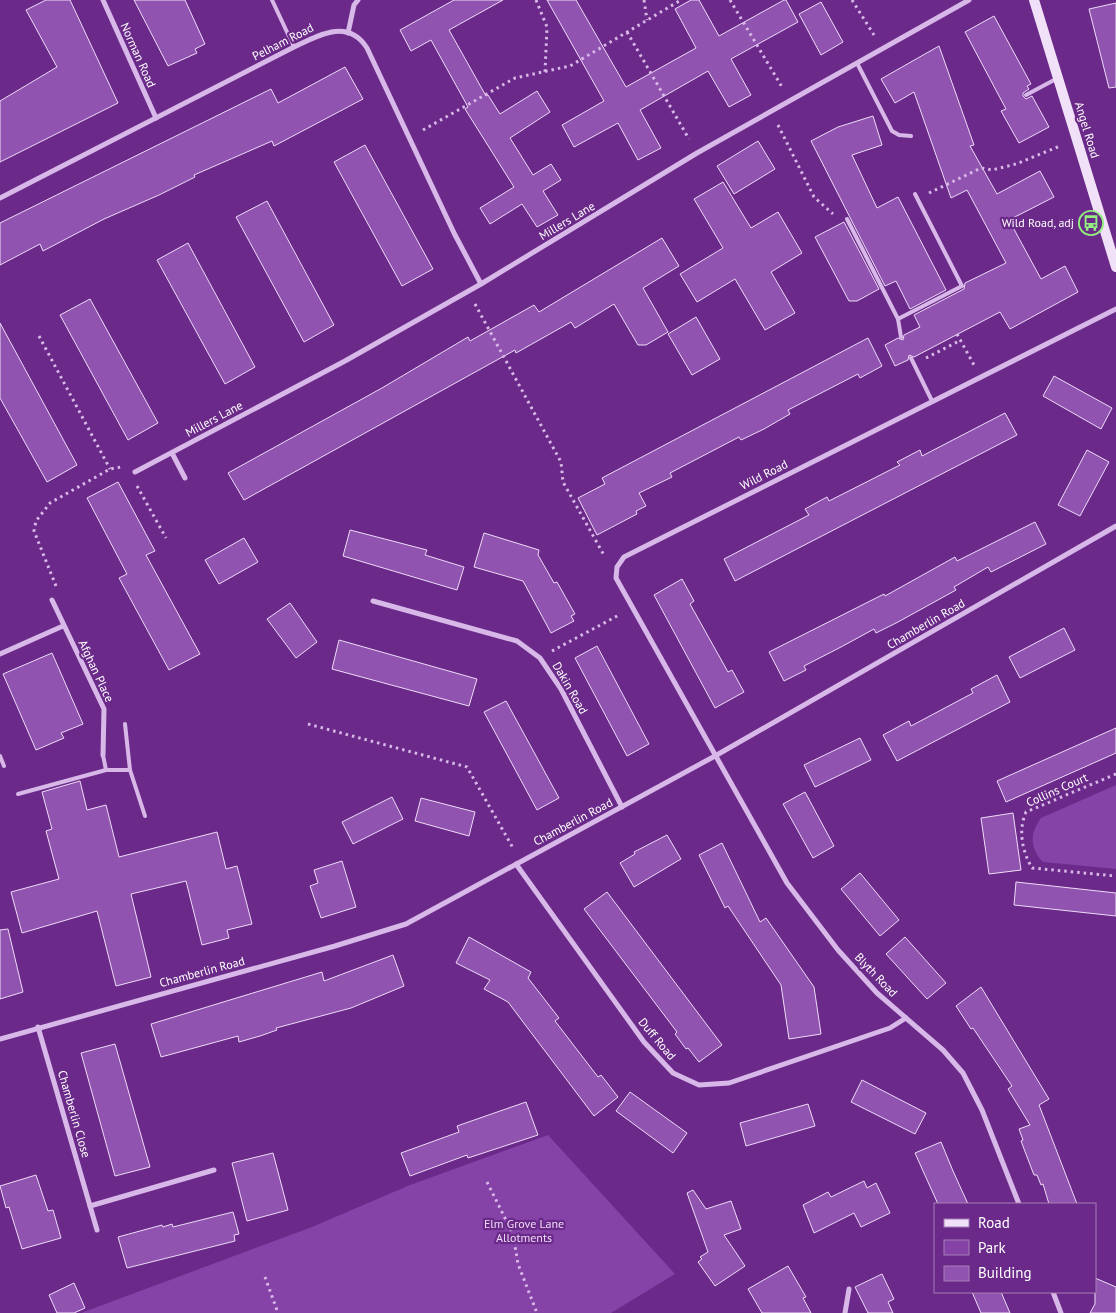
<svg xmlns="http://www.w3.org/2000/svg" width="1116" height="1313" viewBox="0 0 1116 1313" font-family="'PT Sans',sans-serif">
	<rect width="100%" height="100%" fill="#6b2a89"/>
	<g fill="#8542a7">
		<path d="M 1116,785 L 1116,869 L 1043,862 C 1029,848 1030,833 1041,818 Z"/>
		<path d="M 548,1135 L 675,1274 L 611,1313 L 81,1313 L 312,1227 L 410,1185 Z"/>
	</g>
	<g fill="#9153b0" stroke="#eedbf7">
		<path d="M 46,0 L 70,0 L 118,103 L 0,162 L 0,101 L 57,67 L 26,10 Z"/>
		<path d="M 134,0 L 185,0 L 205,44 L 195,49 L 197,53 L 168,66 Z"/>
		<path d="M 454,0 L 503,0 L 449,30 L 486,96 L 488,95 L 500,114 L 537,91 L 550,112 L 510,138 L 533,175 L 551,164 L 561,180 L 543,191 L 558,215 L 537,227 L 522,204 L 490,224 L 480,208 L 514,187 L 465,109 L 468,107 L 431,40 L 411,51 L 400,30 Z"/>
		<path d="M 547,0 L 576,0 L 626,87 L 696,48 L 675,9 L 691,0 L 699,0 L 719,36 L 784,0 L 786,0 L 798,22 L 731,59 L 751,95 L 729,107 L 708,71 L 640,110 L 661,148 L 638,160 L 618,123 L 574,147 L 562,125 L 604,101 Z"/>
		<path d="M 821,2 L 843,42 L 821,55 L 799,14 Z"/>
		<path d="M 1116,3 L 1116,87 L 1109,88 L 1089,9 Z"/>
		<path d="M 994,16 L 1031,84 L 1027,86 L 1029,89 L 1023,93 L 1023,96 L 1026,99 L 1032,96 L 1049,127 L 1019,143 L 1001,111 L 1006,109 L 965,32 Z"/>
		<path d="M 939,46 L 974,145 L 970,146 L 997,194 L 1040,171 L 1054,197 L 1009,220 L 1041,279 L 1065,266 L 1078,292 L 1010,329 L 1000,312 L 914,357 L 909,355 L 908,360 L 895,366 L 885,345 L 898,338 L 903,340 L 904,335 L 920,327 L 914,315 L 964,289 L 965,283 L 1006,263 L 967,190 L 951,198 L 914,92 L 895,103 L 881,79 Z"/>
		<path d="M 345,67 L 363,99 L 274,146 L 272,141 L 240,155 L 194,175 L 195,177 L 159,195 L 104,219 L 43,251 L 40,244 L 0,265 L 0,223 L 271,89 L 278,103 Z"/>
		<path d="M 873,116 L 882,145 L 852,155 L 877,208 L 898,197 L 946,290 L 910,309 L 896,281 L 885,286 L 811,141 L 838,127 Z"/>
		<path d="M 758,141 L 775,169 L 734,194 L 717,166 Z"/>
		<path d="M 365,145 L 433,269 L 402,286 L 334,162 Z"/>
		<path d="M 723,182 L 751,228 L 778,212 L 802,253 L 771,272 L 795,313 L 765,330 L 735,279 L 697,302 L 680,274 L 723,248 L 694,199 Z"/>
		<path d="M 267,201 L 334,325 L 304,342 L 236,217 Z"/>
		<path d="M 844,222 L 879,289 L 857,301 L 849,301 L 815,237 Z"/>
		<path d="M 662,238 L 679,266 L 643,288 L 668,332 L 646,345 L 638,345 L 614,304 L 575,328 L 571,322 L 516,353 L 515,350 L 244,500 L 228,473 L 382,388 L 468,337 L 470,341 L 534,305 L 539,312 Z"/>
		<path d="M 188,243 L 255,367 L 225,384 L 157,260 Z"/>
		<path d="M 90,299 L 158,423 L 128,440 L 60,315 Z"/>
		<path d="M 696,317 L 720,359 L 692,375 L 668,334 Z"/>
		<path d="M 0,323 L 77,465 L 47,482 L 0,398 Z"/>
		<path d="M 868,338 L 882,366 L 860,378 L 858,374 L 788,410 L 790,414 L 764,429 L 741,440 L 739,437 L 670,473 L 672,477 L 639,493 L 646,506 L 636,511 L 637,514 L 597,535 L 578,498 L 605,484 L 602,478 Z"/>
		<path d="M 1054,376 L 1112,408 L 1101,429 L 1043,396 Z"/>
		<path d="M 1005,413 L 1017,435 L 735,581 L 724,559 L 809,515 L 805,509 L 827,497 L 829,501 L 900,465 L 897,462 L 920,450 L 922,456 Z"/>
		<path d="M 1087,450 L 1109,462 L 1080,516 L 1058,505 Z"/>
		<path d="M 118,482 L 155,551 L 146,555 L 200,654 L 169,670 L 119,578 L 127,574 L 87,498 Z"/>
		<path d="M 1035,522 L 1046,544 L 991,572 L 988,567 L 954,587 L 956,590 L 898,622 L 876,633 L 874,629 L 841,647 L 804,666 L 806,670 L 784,681 L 769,652 L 884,594 L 885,596 L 955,557 L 957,561 Z"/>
		<path d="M 350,530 L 427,550 L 425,555 L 464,567 L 457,590 L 343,556 Z"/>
		<path d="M 484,533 L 539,550 L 538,555 L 554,583 L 557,582 L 575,614 L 571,616 L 574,621 L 551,633 L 523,581 L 474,567 Z"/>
		<path d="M 244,538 L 258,562 L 219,584 L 205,560 Z"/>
		<path d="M 682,579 L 694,601 L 690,604 L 728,672 L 732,670 L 744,692 L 715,708 L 654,595 Z"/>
		<path d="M 290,603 L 317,642 L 296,658 L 267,619 Z"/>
		<path d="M 1064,628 L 1075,650 L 1020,678 L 1009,657 Z"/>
		<path d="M 339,640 L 477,679 L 469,706 L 332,669 Z"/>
		<path d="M 597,646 L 649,744 L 627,756 L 575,658 Z"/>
		<path d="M 52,653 L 83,724 L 61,733 L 64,738 L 36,750 L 3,674 Z"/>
		<path d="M 997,675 L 1010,702 L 897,761 L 883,735 L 909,721 L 911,726 L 973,693 L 971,689 Z"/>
		<path d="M 506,701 L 559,798 L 537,810 L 484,712 Z"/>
		<path d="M 1116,728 L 1116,753 L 1006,802 L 997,781 Z"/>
		<path d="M 860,738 L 871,760 L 815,787 L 804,765 Z"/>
		<path d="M 80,781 L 87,810 L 106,805 L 119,857 L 217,832 L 226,869 L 237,866 L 252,924 L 227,930 L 229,938 L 202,945 L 186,881 L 131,894 L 151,977 L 116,986 L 97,911 L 22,933 L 11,892 L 59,879 L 46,831 L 52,829 L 42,792 Z"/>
		<path d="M 805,792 L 834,846 L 813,858 L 783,804 Z"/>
		<path d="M 392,797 L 403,819 L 353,844 L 342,822 Z"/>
		<path d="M 421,798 L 475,812 L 469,836 L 415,821 Z"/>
		<path d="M 1013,813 L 1021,870 L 989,874 L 981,818 Z"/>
		<path d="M 667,835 L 681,859 L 634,887 L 620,863 L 635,854 L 634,852 Z"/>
		<path d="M 722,843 L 760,922 L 766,918 L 814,987 L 821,1034 L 789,1039 L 781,985 L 728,906 L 725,908 L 699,855 Z"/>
		<path d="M 342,861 L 356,907 L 321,918 L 310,886 L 318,883 L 314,870 Z"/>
		<path d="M 860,873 L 899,920 L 880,936 L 841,889 Z"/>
		<path d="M 1016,882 L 1116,893 L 1116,916 L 1014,905 Z"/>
		<path d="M 607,892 L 722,1045 L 699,1062 L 688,1048 L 686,1049 L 675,1034 L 677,1032 L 584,909 Z"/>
		<path d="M 8,929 L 23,992 L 0,999 L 0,930 Z"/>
		<path d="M 469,937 L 531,972 L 528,978 L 559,1018 L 555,1021 L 598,1077 L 601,1075 L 618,1097 L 594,1116 L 508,1002 L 484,989 L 490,980 L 456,963 Z"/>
		<path d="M 905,937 L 946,983 L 927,999 L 886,954 Z"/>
		<path d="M 393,955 L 404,986 L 351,1008 L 276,1028 L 277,1030 L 260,1036 L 239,1042 L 238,1036 L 161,1057 L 151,1024 L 322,972 L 324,981 Z"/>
		<path d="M 981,987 L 1049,1099 L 1039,1105 L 1077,1204 L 1049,1204 L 1043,1184 L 1041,1185 L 1037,1175 L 1034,1175 L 1021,1141 L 1023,1140 L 1019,1129 L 1030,1125 L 1008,1089 L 1012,1086 L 973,1028 L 971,1029 L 956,1006 Z"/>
		<path d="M 115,1044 L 150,1167 L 115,1176 L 81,1053 Z"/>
		<path d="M 862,1080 L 926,1113 L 915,1134 L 851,1102 Z"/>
		<path d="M 630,1092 L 687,1133 L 673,1153 L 616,1111 Z"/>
		<path d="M 526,1102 L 538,1135 L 468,1158 L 467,1155 L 410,1176 L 401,1153 L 459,1132 L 457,1126 Z"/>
		<path d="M 808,1104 L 815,1126 L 746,1146 L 740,1123 Z"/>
		<path d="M 941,1142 L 953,1171 L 968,1204 L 938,1204 L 928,1182 L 915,1153 Z"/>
		<path d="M 273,1153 L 288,1210 L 247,1221 L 232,1163 Z"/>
		<path d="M 36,1175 L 48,1211 L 53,1210 L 61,1238 L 22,1249 L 9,1207 L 6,1208 L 0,1186 Z"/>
		<path d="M 864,1181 L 867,1188 L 876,1183 L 890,1213 L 861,1227 L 854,1213 L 814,1233 L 803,1205 L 828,1192 L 831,1197 Z"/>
		<path d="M 693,1190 L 706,1209 L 731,1201 L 741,1229 L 724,1235 L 745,1266 L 715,1286 L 698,1262 L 702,1259 L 700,1257 L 708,1252 L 687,1193 Z"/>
		<path d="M 233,1212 L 239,1234 L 234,1235 L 235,1241 L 127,1268 L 118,1237 L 162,1225 L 163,1227 L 172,1224 L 173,1227 Z"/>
		<path d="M 788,1266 L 806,1297 L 803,1298 L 811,1313 L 762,1313 L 748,1289 Z"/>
		<path d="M 882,1274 L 894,1299 L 888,1302 L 893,1313 L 868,1313 L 855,1287 Z"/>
		<path d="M 1095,1278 L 1116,1287 L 1116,1313 L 1090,1313 L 1095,1304 Z"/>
		<path d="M 74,1283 L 85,1308 L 74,1313 L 57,1313 L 49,1295 Z"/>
		<path d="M 972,1292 L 1001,1292 L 1010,1313 L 981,1313 Z"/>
	</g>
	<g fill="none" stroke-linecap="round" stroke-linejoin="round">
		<g stroke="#d8b8e8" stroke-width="3" stroke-dasharray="2.5 4" stroke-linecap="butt">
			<path d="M 536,0 L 547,27 L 545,72"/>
			<path d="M 644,0 L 647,20"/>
			<path d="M 730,0 L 782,87"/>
			<path d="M 852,0 L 874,35"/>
			<path d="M 627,32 L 689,139"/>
			<path d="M 778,125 L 814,197 L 833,214"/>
			<path d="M 423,130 L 515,78 L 570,66 L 681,0"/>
			<path d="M 929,193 L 981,168 L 992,170 L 1016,164 L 1060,146"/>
			<path d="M 475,304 L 561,462 L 563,482 L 605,557"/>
			<path d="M 957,334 L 974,365"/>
			<path d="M 39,336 L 110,469"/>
			<path d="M 926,358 L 961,340"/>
			<path d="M 137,486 L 166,538"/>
			<path d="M 56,586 L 34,531 L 36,521 L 50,503 L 110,469 L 121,467"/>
			<path d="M 552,651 L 619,615"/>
			<path d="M 308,724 L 467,767 L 513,848"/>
			<path d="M 1116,774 L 1026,812 C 1018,830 1022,851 1032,868 L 1116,876"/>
			<path d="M 487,1182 L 513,1234 L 518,1264 L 537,1313"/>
			<path d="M 265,1277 L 278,1313"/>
		</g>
		<g stroke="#d8b8e8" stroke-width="4">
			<path d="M 272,0 L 294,47"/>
			<path d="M 857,63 L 892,131 L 899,135 L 911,136"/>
			<path d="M 1026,95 L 1056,79"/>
			<path d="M 847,219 L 898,319 L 901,337"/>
			<path d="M 898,319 L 962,286 L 915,194"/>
			<path d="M 911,358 L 932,401"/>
			<path d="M 125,724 L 130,770 L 145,816"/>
			<path d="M 103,755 L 106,770 L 130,770"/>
			<path d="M 0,756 L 4,766"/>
			<path d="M 18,794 L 106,770"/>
		</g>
		<g stroke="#d8b8e8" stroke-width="5">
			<path d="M 103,0 L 156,118"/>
			<path d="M 348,33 L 354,5 L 358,0"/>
			<path d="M 0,198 L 294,47 C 319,35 348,18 367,48 L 454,233 L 481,284"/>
			<path d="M 172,453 L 185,478"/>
			<path d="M 135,472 L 345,361 L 481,284 L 697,153 L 969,0"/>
			<path d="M 52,600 L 104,709 L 103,755"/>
			<path d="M 373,601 L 517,641 L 540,658 L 561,689 L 622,807"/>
			<path d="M 0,654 L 63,626"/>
			<path d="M 516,864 L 644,1042 L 673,1073 L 699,1085 L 729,1083 L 890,1028 L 906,1018"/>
			<path d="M 38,1027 L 97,1230"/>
			<path d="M 0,1039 L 335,946 L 406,924 L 715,756 L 1116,526"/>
			<path d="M 1019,1204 L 982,1110 L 963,1073 L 943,1050 L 877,993 L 838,950 L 787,883 L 616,578 L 617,567 L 624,557 L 1116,309"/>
			<path d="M 90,1206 L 214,1170"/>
			<path d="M 1053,1292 L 1061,1313"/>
			<path d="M 845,1313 L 849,1289"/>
		</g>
		<path stroke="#f1e1f8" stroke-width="10" d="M 1034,0 L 1116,267"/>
	</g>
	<defs>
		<symbol id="bus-ring" viewBox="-11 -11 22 22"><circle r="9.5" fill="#6b2a89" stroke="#92ef7f" stroke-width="1.5"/><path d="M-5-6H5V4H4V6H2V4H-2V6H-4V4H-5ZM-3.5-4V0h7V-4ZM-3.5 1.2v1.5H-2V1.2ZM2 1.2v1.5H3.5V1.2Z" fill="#92ef7f"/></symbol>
	</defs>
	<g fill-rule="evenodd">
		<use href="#bus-ring" x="1077" y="209" width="28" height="28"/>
	</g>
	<g text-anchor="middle" stroke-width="4.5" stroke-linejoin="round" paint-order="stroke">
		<g font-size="12" fill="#fff" stroke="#6b2a89">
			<text transform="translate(283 42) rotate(-27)" y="4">Pelham Road</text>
			<text transform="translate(138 55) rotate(66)" y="4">Norman Road</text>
			<text transform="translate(1087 130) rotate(73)" y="4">Angel Road</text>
			<text transform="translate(567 221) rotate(-31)" y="4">Millers Lane</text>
			<text transform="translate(214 419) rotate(-28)" y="4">Millers Lane</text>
			<text transform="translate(764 475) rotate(-27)" y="4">Wild Road</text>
			<text transform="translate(926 624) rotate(-30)" y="4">Chamberlin Road</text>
			<text transform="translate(96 671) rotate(65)" y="4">Afghan Place</text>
			<text transform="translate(570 688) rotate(60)" y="4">Dakin Road</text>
			<text transform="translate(1057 790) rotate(-24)" y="4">Collins Court</text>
			<text transform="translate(573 822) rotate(-28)" y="4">Chamberlin Road</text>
			<text transform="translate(202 972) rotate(-15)" y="4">Chamberlin Road</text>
			<text transform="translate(876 975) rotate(46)" y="4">Blyth Road</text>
			<text transform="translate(657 1039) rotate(50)" y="4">Duff Road</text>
			<text transform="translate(74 1114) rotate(74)" y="4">Chamberlin Close</text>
		</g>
		<g font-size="12" fill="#fff" stroke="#6b2a89" text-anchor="end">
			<text x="1074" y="227">Wild Road, adj</text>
		</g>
		<g font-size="12" fill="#eedbf7" stroke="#6b2a89">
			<text x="524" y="1228">Elm Grove Lane<tspan x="524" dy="14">Allotments</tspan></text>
		</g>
	</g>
	<rect x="934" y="1203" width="162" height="90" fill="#6b2a89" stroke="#a67fb8"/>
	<rect x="944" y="1219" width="25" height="8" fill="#f1e1f8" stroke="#a67fb8"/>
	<text x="978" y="1228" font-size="15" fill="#ffffff">Road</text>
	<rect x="944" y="1240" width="25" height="15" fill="#8542a7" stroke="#a67fb8"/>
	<text x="978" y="1253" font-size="15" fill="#ffffff">Park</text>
	<rect x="944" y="1266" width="25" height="15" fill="#9153b0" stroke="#a67fb8"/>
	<text x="978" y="1278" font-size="15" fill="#ffffff">Building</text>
</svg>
